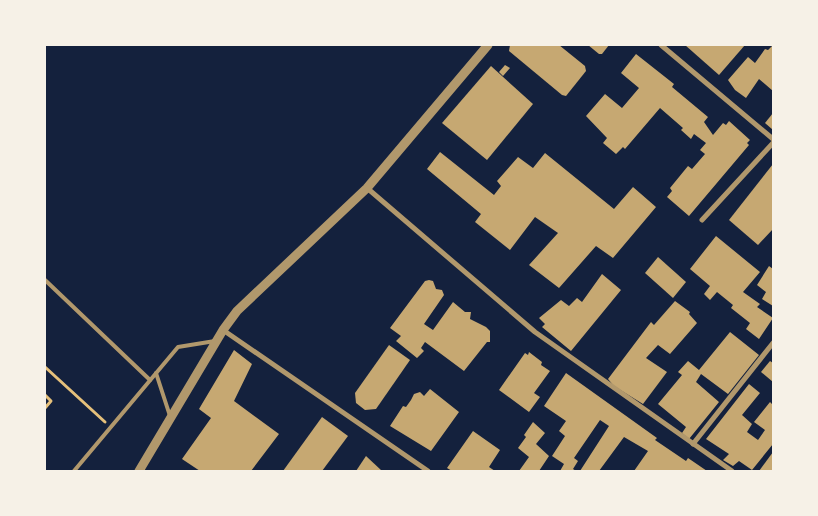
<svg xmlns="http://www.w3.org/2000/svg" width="818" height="516" viewBox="0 0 818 516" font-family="'Golos Text',sans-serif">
	<rect width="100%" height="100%" fill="#14213d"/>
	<g fill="#c6a872">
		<path d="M 510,45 L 559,45 L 585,66 L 586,71 L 566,96 L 562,95 L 509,51 Z"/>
		<path d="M 588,45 L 609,45 L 602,54 L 599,54 Z"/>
		<path d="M 685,45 L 745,45 L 719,75 Z"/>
		<path d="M 773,45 L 773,91 L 759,79 L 746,98 L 735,90 L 728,80 L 748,57 L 755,63 L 765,49 L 768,50 Z"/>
		<path d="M 636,54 L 674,84 L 672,87 L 708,117 L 704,122 L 713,135 L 723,123 L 726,125 L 729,121 L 750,140 L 747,143 L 749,145 L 689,216 L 667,197 L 672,191 L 670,188 L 688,166 L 692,169 L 705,154 L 700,150 L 706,143 L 694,134 L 691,139 L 681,130 L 683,128 L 660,108 L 625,149 L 623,147 L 616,154 L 603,143 L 607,138 L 586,116 L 605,94 L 622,108 L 639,88 L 621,73 Z"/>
		<path d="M 505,65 L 510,68 L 503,76 L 499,72 Z"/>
		<path d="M 491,66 L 533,104 L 487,160 L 442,123 Z"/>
		<path d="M 773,113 L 773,130 L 765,123 Z"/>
		<path d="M 440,152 L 494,195 L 501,186 L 497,181 L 518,157 L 533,168 L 545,153 L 614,209 L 633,187 L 656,207 L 613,258 L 596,246 L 559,288 L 529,265 L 558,233 L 535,217 L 510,250 L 475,222 L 481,214 L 427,169 Z"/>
		<path d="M 773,164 L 773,229 L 758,245 L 729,220 Z"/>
		<path d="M 716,236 L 760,272 L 743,292 L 760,304 L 757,307 L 773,318 L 759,339 L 746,329 L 750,323 L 731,308 L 733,305 L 717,292 L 710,300 L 704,294 L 710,286 L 690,269 Z"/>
		<path d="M 658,257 L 686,282 L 673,298 L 645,273 Z"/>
		<path d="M 769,266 L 773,269 L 773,306 L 762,299 L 766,292 L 757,285 Z"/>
		<path d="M 602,274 L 621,290 L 571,351 L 542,327 L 545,324 L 539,318 L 561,300 L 569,306 L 577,298 L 582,302 Z"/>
		<path d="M 429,280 L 433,281 L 436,289 L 442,290 L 444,295 L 424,324 L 433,330 L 453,302 L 465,312 L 471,312 L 470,319 L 486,327 L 490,331 L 490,342 L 487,342 L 464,371 L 425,342 L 421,348 L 424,351 L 417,358 L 396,341 L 401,336 L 390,328 L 425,281 Z"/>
		<path d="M 675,301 L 690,312 L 689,314 L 697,323 L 670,354 L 658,345 L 646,358 L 667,372 L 643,404 L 614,386 L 608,379 L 651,322 L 654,325 Z"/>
		<path d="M 730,332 L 759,355 L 728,394 L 701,374 L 696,382 L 719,402 L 689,439 L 682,433 L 686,427 L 658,404 L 682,375 L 678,372 L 688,361 L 699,370 Z"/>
		<path d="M 389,345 L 410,360 L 376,409 L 365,410 L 356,403 L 355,393 Z"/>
		<path d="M 234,350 L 252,364 L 234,401 L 279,434 L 251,471 L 200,471 L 182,459 L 211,418 L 199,409 Z"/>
		<path d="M 529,352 L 542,362 L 541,365 L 550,371 L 534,393 L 540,397 L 529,412 L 499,390 L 525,353 L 528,355 Z"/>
		<path d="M 770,361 L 773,363 L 773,382 L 761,372 Z"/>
		<path d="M 566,373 L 657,438 L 655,440 L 686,461 L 688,458 L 707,471 L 634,471 L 648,451 L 624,437 L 599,471 L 580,471 L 609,426 L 600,420 L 574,458 L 578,461 L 573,469 L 576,471 L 560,471 L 564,464 L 552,456 L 565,436 L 559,431 L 566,421 L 544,406 Z"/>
		<path d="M 749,384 L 760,393 L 742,415 L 752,424 L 747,432 L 758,440 L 765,430 L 754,422 L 770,402 L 773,405 L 773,444 L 752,470 L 739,461 L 733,466 L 723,460 L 729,454 L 706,439 Z"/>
		<path d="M 430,389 L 459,412 L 431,451 L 390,426 L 403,406 L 406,407 L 411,400 L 414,394 L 420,392 L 424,396 Z"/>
		<path d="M 322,417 L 348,436 L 322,471 L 283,471 Z"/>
		<path d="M 533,422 L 545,433 L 536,444 L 549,456 L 539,471 L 519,471 L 529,457 L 518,448 L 526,437 L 524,435 Z"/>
		<path d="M 473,431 L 500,450 L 489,467 L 495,471 L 452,471 L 447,468 Z"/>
		<path d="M 773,452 L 773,471 L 759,471 Z"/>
		<path d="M 366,456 L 382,471 L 356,471 Z"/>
	</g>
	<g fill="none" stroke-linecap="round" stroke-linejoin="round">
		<g stroke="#e5c07b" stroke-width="3">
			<path d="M 45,367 L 105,422"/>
			<path d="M 45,395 L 51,401 L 45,408"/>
		</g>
		<g stroke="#b1986c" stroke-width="4">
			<path d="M 45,280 L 150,380"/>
			<path d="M 156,373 L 170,416"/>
			<path d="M 74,471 L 178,347 L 215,341"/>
		</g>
		<g stroke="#b1986c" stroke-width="5">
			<path d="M 661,45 L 773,139"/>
			<path d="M 367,188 L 535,332 L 732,471"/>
			<path d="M 702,220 L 773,143"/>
			<path d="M 223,330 L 428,471"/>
			<path d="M 693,444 L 773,343"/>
		</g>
		<path stroke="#b1986c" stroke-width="9" d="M 139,471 L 223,330 L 237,311 L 367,188 L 488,45"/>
	</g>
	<rect width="818" height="516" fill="none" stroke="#f6f1e7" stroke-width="92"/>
</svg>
